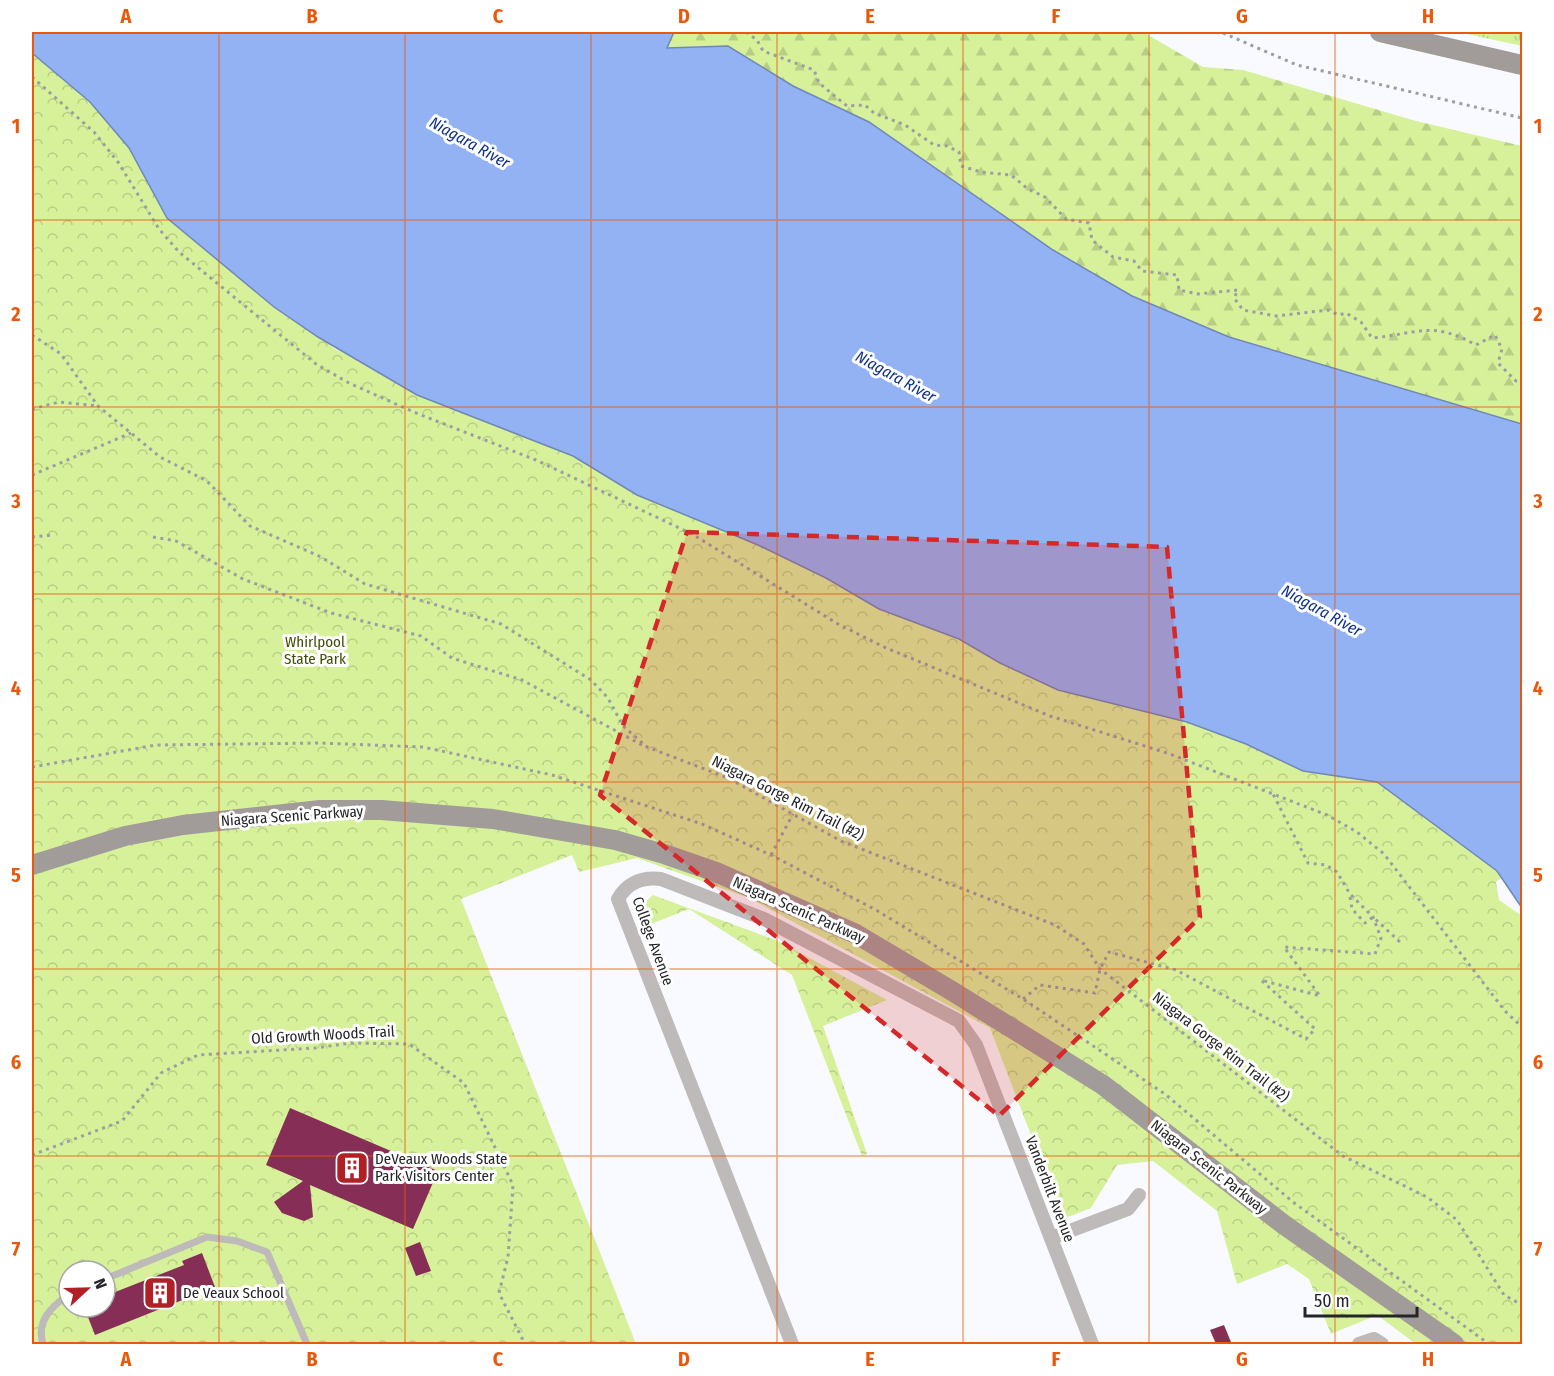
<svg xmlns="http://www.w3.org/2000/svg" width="1554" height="1376" viewBox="0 0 1554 1376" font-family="'Fira Sans Condensed',sans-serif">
	<defs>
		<pattern id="grass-tufts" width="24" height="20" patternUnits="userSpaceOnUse" patternTransform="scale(1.5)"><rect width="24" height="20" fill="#d6f19a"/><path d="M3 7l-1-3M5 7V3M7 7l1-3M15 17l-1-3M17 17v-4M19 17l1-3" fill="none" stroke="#b8ce85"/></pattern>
		<pattern id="forest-firs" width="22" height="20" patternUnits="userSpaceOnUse" patternTransform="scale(1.5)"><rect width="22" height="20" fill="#d6f19a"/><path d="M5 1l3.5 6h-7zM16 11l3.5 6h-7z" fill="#b8ce85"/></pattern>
		<pattern id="park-crowns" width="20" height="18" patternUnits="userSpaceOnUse" patternTransform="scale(1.5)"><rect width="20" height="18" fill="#d6f19a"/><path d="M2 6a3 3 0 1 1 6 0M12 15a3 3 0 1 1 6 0" fill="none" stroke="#b8ce85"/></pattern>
	</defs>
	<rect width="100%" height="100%" fill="#f8faff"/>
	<path fill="url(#grass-tufts)" d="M 1458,32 L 1522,32 L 1522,46 Z"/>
	<path fill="url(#forest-firs)" d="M 674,32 L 1143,32 L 1203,67 L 1243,70 L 1416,121 L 1522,146 L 1522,424 L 1229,337 L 1132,296 L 1053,250 L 869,122 L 793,86 L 728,46 L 667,48 Z"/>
	<g fill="url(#park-crowns)" fill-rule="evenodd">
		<path d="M 32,41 L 118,120 L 193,232 L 335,349 L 455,402 L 527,414 L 894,610 L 1048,681 L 1257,720 L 1281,762 L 1328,750 L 1393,773 L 1509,871 L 1496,882 L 1499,900 L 1522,916 L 1522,1344 L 1416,1344 L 1377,1315 L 1331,1334 L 1309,1279 L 1287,1264 L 1237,1284 L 1217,1211 L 1153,1161 L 1117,1165 L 1091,1208 L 1063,1219 L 990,1028 L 749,898 L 637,858 L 579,872 L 572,855 L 461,899 L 636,1344 L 32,1344 ZM 69,1271 L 105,1271 L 105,1307 L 69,1307 Z"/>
		<path d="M 653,895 L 778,941 L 887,1000 L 823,1026 L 867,1154 L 862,1156 L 792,975 L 689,909 L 651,924 L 643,904 Z"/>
	</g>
	<path fill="#92b2f4" stroke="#7188b7" stroke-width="1.5" d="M 32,32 L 674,32 L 667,48 L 728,46 L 793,86 L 869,122 L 1053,250 L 1132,296 L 1229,337 L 1522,424 L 1522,908 L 1497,871 L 1377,782 L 1303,771 L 1246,744 L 1187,722 L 1058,690 L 1000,663 L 959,639 L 879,609 L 826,578 L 758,545 L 637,495 L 573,456 L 417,395 L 318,337 L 274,307 L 167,218 L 129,148 L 90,102 L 32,53 Z"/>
	<g fill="#862e55">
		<path d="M 290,1108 L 438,1171 L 413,1229 L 310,1185 L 313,1217 L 304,1221 L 282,1213 L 274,1202 L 303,1181 L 266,1165 Z"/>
		<path d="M 420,1242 L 431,1271 L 416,1276 L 405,1248 Z"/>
		<path d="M 202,1253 L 215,1287 L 95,1335 L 84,1307 L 105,1307 L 105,1296 L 184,1265 L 182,1261 Z"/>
		<path d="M 1224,1325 L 1231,1342 L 1216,1344 L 1210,1330 Z"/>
	</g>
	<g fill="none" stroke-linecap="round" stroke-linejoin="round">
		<g stroke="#9c9ea2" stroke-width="3" stroke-dasharray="3 4.5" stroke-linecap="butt">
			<path d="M 746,32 L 757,40 L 763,51 L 814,70 L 819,83 L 847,106 L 865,105 L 874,113 L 905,125 L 934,145 L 947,146 L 959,152 L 961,166 L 981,172 L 1011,175 L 1028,189 L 1045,197 L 1066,219 L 1089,223 L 1092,240 L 1113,257 L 1134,261 L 1142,271 L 1177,275 L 1179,290 L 1198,294 L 1238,290 L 1234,298 L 1243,310 L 1276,316 L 1328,310 L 1339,315 L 1346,313 L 1361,322 L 1372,338 C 1417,334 1432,320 1476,345 L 1495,335 L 1502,349 L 1498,363 L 1516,381 L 1522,381"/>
			<path d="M 1208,32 L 1223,33 L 1297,65 L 1522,118"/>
			<path d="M 32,77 L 94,132 L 118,162 L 159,229 L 179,252 L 316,364 L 349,383 L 416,413 L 536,460 L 692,534 L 838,624 L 884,647 L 1050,716 L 1170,754 L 1327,815 L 1357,832 L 1384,854 L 1505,1011 L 1522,1027"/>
			<path d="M 32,335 L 61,354 L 98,406 L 160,457 L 207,481 L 250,526 L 321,557 L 365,584 L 501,624 L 591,680 L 608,698 L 623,726 L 647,747 L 728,778 L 841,841 L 1055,925 L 1084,944 L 1100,969 L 1343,1156 L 1427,1197 L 1457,1220 L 1504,1295 L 1522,1305"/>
			<path d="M 32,409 L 59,402 L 98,406"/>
			<path d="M 32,475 L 131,433"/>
			<path d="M 32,537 L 53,535"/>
			<path d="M 153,537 L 176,541 L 243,579 L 331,613 L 421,636 L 452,658 L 522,680 L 642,745"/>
			<path d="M 32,767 L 156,745 L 320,743 L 423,747 L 552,775 L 702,824 L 771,855 L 876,910 L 1023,999 L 1165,1094 L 1293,1202 L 1489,1344"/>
			<path d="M 771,855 L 793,814"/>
			<path d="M 1350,897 L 1352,909 L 1365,923 L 1373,917 L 1401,943"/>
			<path d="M 1023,999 L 1040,985 L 1095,993 L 1100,969 L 1109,952 L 1176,970 L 1306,1039 L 1315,1029 L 1261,980 L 1320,996 L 1284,947 L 1375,954 L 1381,938 L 1373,917 L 1350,894 L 1337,872 L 1326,865 L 1308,863 L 1273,794"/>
			<path d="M 32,1155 L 122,1121 L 161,1073 L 198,1055 L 315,1048 L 351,1043 L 409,1044 L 464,1083 L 513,1185 L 508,1257 L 499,1293 L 525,1344"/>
		</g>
		<g stroke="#bebab9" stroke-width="7">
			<path d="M 105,1279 L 207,1237 L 237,1241 L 267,1252 L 307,1344"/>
			<path d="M 43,1344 C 36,1321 51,1307 69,1294"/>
		</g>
		<g stroke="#bebab9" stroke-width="14">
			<path d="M 1051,1238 L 1128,1209 L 1139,1195"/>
			<path d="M 792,1344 L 618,899 C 628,882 642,877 661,879 L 764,919 L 959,1021 L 976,1045 L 1092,1344"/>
			<path d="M 1359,1344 L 1374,1339 L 1382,1344"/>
		</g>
		<g stroke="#a19b9a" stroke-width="20">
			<path d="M 1380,32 L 1522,65"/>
			<path d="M 32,865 L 125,836 L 183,825 L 320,810 L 381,810 L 493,819 L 615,840 L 664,854 L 716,872 L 856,934 L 952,991 L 1103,1085 L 1283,1224 L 1454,1344"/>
		</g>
	</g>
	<path fill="#d62828" fill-opacity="0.2" stroke="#d62828" stroke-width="4.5" stroke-dasharray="12 8" stroke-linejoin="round" d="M 687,532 L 1167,547 L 1200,917 L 999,1116 L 600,795 Z"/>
	<path fill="none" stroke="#e8590c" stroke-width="1.5" stroke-opacity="0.55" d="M 219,32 L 219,1344M 405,32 L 405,1344M 591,32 L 591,1344M 777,32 L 777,1344M 963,32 L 963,1344M 1149,32 L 1149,1344M 1335,32 L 1335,1344M 32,220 L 1522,220M 32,407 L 1522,407M 32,594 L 1522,594M 32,782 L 1522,782M 32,969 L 1522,969M 32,1156 L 1522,1156"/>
	<defs>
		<symbol id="building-square" viewBox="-11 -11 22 22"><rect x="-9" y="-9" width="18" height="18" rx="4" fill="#b12024" stroke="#fff"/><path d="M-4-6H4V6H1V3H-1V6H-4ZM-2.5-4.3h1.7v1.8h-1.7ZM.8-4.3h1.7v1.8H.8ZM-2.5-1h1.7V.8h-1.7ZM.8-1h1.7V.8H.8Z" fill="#fff"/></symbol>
	</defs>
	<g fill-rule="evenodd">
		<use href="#building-square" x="333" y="1149" width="38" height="38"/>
		<use href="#building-square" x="141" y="1274" width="38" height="38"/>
	</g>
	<g text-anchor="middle" stroke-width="6" stroke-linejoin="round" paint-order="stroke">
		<g font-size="15" fill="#405007" stroke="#fff">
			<text x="315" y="647">Whirlpool<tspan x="315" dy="17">State Park</tspan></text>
		</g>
		<g font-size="15" fill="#242528" stroke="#fff">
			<text transform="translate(788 798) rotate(27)" y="5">Niagara Gorge Rim Trail (#2)</text>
			<text transform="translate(292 816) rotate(-4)" y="5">Niagara Scenic Parkway</text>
			<text transform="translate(799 910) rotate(24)" y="5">Niagara Scenic Parkway</text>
			<text transform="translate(653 941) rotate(70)" y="5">College Avenue</text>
			<text transform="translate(323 1035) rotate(-3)" y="5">Old Growth Woods Trail</text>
			<text transform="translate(1221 1047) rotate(38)" y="5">Niagara Gorge Rim Trail (#2)</text>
			<text transform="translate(1209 1167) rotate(38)" y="5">Niagara Scenic Parkway</text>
			<text transform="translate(1050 1189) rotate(69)" y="5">Vanderbilt Avenue</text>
		</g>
		<g font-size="15" fill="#242528" stroke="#fff" text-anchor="start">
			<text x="375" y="1164">DeVeaux Woods State<tspan x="375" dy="17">Park Visitors Center</tspan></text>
			<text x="183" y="1298">De Veaux School</text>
		</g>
		<g font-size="16" font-style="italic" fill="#0e308c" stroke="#fff">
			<text transform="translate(470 142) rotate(29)" y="6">Niagara River</text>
			<text transform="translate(896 376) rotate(29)" y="6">Niagara River</text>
			<text transform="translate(1322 610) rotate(29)" y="6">Niagara River</text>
		</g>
	</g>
	<rect width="1554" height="1376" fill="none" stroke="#ffffff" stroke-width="66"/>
	<g transform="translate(87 1289) rotate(68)"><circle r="28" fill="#ffffff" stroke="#a7a8a9" stroke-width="1.5"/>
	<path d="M0-4.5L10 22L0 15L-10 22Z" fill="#b12024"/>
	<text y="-9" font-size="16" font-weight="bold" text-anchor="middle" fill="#242528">N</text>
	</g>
	<path d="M1305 1307v9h112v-9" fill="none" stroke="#242528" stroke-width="3"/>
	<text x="1314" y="1307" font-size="18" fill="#242528" stroke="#ffffff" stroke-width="4.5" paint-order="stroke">50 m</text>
	<rect x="33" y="33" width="1488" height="1310" fill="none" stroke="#e8590c" stroke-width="2"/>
	<g font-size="20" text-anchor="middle" font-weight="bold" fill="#e8590c">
		<text x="126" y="23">A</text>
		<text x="312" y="23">B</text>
		<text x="498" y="23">C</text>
		<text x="684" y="23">D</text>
		<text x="870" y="23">E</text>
		<text x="1056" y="23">F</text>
		<text x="1242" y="23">G</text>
		<text x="1428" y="23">H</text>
		<text x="16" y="133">1</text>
		<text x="1538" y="133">1</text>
		<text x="16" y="321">2</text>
		<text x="1538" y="321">2</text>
		<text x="16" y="508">3</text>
		<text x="1538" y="508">3</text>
		<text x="16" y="695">4</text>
		<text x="1538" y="695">4</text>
		<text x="16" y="882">5</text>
		<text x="1538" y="882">5</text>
		<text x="16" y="1069">6</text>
		<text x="1538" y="1069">6</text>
		<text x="16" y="1256">7</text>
		<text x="1538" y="1256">7</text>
		<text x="126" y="1366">A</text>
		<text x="312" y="1366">B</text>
		<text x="498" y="1366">C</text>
		<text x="684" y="1366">D</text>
		<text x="870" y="1366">E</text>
		<text x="1056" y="1366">F</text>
		<text x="1242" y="1366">G</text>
		<text x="1428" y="1366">H</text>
	</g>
</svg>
